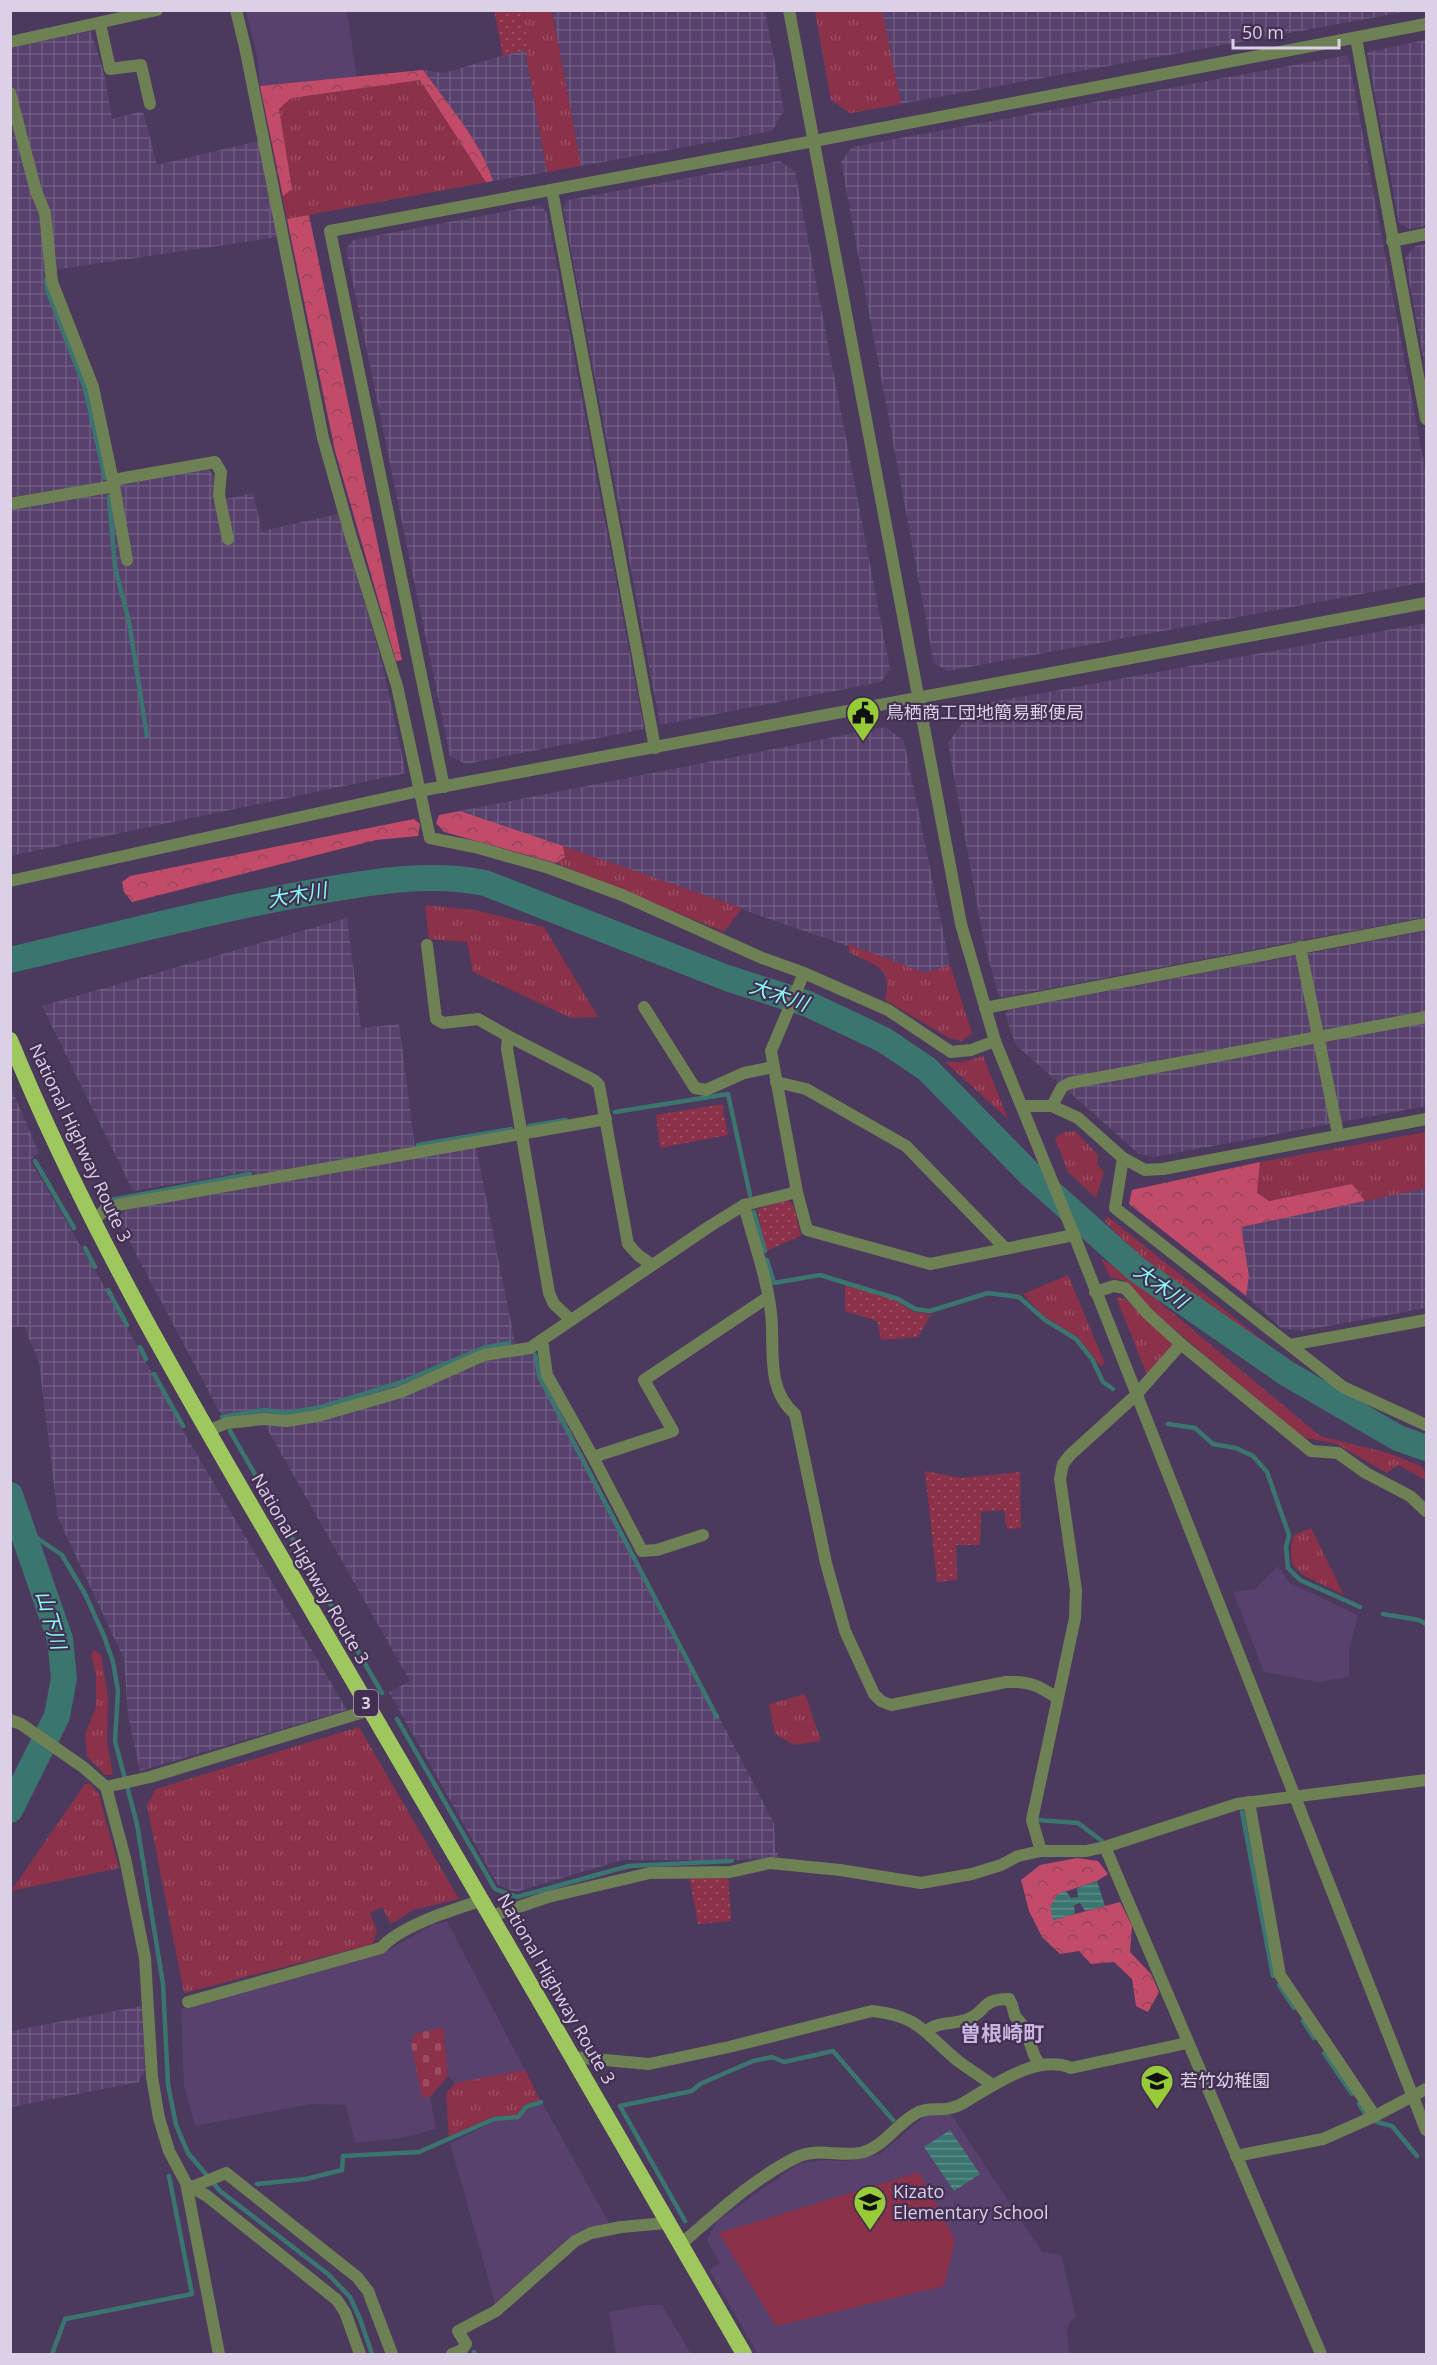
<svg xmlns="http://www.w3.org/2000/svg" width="1437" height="2365" viewBox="0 0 1437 2365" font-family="'Open Sans','Noto Sans JP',sans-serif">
	<defs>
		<pattern id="industrial-grid" width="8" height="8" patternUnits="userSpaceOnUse" patternTransform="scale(1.5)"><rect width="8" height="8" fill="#58416c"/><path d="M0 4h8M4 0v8" fill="none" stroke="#6f5b81"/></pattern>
		<pattern id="grass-tufts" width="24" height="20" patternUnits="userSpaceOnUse" patternTransform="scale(1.5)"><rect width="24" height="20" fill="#8b3149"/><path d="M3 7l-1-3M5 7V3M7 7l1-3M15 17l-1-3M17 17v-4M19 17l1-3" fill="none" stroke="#9b4e63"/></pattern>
		<pattern id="forest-crowns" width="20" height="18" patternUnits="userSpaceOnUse" patternTransform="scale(1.5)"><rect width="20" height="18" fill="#c24b69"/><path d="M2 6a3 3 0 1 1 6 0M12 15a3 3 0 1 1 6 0" fill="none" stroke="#95465c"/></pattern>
		<pattern id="cemetery-stones" width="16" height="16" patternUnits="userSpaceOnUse" patternTransform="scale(1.5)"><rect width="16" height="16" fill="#8b3149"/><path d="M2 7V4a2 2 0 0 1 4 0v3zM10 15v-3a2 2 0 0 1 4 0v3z" fill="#9b4e63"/></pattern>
		<pattern id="garden-dots" width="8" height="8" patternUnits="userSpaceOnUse" patternTransform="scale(1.5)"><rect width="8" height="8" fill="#8b3149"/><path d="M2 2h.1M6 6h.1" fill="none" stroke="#9b4e63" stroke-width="1.8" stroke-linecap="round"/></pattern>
		<pattern id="water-rules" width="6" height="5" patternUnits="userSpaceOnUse" patternTransform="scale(1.5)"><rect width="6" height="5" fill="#3b7570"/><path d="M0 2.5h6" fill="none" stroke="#608e8b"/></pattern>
	</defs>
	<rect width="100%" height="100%" fill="#4c395e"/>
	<g fill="#58416c">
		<path d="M 246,11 L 347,11 L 357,77 L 260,86 L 257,56 Z"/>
		<path d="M 1278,1566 L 1290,1583 L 1358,1615 L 1349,1651 L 1349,1677 L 1318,1682 L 1264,1672 L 1233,1592 L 1255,1589 Z"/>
		<path d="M 447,1921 L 525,2070 L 455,2083 L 448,2076 L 443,2028 L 422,2097 L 430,2097 L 436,2129 L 402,2138 L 355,2143 L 346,2105 L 311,2104 L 195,2126 L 184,2085 L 181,2009 L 383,1953 L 432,1925 Z"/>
		<path d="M 543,2104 L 609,2223 L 585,2229 L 567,2240 L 495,2303 L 450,2143 L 495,2121 L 519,2118 L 528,2109 Z"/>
		<path d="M 951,2114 L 1042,2252 L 1061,2255 L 1076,2316 L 1069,2323 L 1067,2333 L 1069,2354 L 758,2354 L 709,2270 L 720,2263 L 707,2240 L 717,2221 L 789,2170 L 801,2163 L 825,2160 L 848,2161 L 880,2154 L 926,2115 Z"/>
		<path d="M 645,2305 L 662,2305 L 691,2354 L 616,2354 L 609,2312 Z"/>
	</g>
	<g fill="url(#industrial-grid)">
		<path d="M 552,11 L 765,11 L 784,111 L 772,131 L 581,166 Z"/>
		<path d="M 815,11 L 1410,11 L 850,113 L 831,100 Z"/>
		<path d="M 91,31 L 105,77 L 112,119 L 143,111 L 157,165 L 258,141 L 278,237 L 47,271 L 50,288 L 86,386 L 106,479 L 124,485 L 207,467 L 216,479 L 212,502 L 253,493 L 262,531 L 338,514 L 382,662 L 406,773 L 11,856 L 10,48 Z"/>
		<path d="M 1426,40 L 1426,226 L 1410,229 L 1399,223 L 1367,52 Z"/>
		<path d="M 525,49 L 547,172 L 493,181 L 489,169 L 468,132 L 423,70 L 444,73 Z"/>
		<path d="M 1348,55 L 1426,475 L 1426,582 L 948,671 L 934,663 L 841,162 L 852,147 Z"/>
		<path d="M 779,161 L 795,171 L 890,669 L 881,682 L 660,725 L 563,208 L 568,200 Z"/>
		<path d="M 540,205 L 547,213 L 644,729 L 466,764 L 450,756 L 346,249 L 353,240 Z"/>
		<path d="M 1426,244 L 1426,373 L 1405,258 L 1415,246 Z"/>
		<path d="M 1426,623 L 1426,917 L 999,998 L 983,937 L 948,743 L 961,725 L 959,708 Z"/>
		<path d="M 885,727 L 904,741 L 950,965 L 925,973 L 460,811 Z"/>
		<path d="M 347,918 L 361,1028 L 399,1024 L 415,1148 L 255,1177 L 252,1171 L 133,1191 L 42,1006 Z"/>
		<path d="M 1426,931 L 1426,1106 L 1154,1157 L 1139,1154 L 1016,1045 L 1005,1015 L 1008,1010 Z"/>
		<path d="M 10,1085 L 39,1153 L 30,1160 L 107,1291 L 186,1436 L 347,1710 L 140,1771 L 128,1716 L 124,1659 L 58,1518 L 39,1362 L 24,1327 L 11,1327 Z"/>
		<path d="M 476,1147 L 515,1343 L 535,1351 L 542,1376 L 774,1823 L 775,1849 L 779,1857 L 739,1860 L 622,1860 L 515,1892 L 498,1885 L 389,1692 L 410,1681 L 265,1425 L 220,1413 L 115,1214 L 135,1208 Z"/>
		<path d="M 1426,1188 L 1426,1308 L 1301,1331 L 1281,1328 L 1246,1296 L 1249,1276 L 1241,1227 Z"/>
		<path d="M 142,2006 L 145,2070 L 139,2082 L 11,2107 L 11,2031 Z"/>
	</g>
	<g fill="url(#grass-tufts)">
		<path d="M 522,11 L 552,11 L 581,166 L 547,172 L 525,49 L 530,48 Z"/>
		<path d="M 815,11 L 882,11 L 901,104 L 850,113 L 831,100 Z"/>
		<path d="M 423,70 C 447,104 480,140 493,181 L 287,219 L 260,86 Z"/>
		<path d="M 563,846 L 742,908 L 724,932 L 556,863 L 565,857 Z"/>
		<path d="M 425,905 L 475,910 L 544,927 L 598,1017 L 571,1018 L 473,972 L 467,942 L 429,939 Z"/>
		<path d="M 848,944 L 925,973 L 950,965 L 972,1033 L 962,1041 L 949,1038 L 885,1000 C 893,967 876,966 850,953 Z"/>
		<path d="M 983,1056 L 1008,1119 L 945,1062 L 962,1062 Z"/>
		<path d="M 1075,1131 L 1098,1155 L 1097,1164 L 1104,1172 L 1096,1198 L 1068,1172 L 1055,1139 L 1061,1133 Z"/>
		<path d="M 1426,1132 L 1426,1188 L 1365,1201 L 1352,1184 L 1269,1201 L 1257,1194 L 1260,1162 Z"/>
		<path d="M 1107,1216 L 1286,1359 L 1137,1254 L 1105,1222 Z"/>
		<path d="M 1101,1258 L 1132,1279 L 1320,1436 L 1388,1453 L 1421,1466 L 1426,1473 L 1426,1480 L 1398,1465 L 1387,1473 L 1337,1444 L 1301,1437 L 1154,1312 L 1126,1281 L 1110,1277 Z"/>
		<path d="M 1068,1275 L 1105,1364 L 1100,1366 L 1078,1337 L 1044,1317 L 1023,1294 Z"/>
		<path d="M 1116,1297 L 1125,1299 L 1174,1344 L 1147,1375 Z"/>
		<path d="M 1311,1528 L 1344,1595 L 1303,1575 L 1292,1564 L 1291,1546 L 1294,1535 Z"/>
		<path d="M 94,1650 L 101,1655 L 108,1698 L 107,1743 L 113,1775 L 105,1775 L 87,1756 L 85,1735 L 96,1707 L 96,1675 L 91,1655 Z"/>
		<path d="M 805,1694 L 821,1741 L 794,1745 L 775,1734 L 769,1704 Z"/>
		<path d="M 359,1727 L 459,1899 L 413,1910 L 391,1924 L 382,1907 L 370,1913 L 377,1931 L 373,1944 L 184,1993 L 147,1805 L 156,1789 Z"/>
		<path d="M 85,1784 L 91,1784 L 99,1795 L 119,1868 L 11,1891 Z"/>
		<path d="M 525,2070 L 540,2100 L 524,2105 L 517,2115 L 492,2117 L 449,2137 L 446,2094 L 455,2083 Z"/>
	</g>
	<g fill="url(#forest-crowns)">
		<path d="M 423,70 C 447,104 480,140 493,181 L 486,182 L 420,80 L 291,98 L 279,109 L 292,189 L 283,196 L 260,86 Z"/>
		<path d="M 309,215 L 402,660 L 396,661 L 335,451 L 287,219 Z"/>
		<path d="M 460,811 L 563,846 L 565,857 L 556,863 L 444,832 L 436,823 L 439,815 Z"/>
		<path d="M 414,819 L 420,824 L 418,836 L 376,840 L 132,902 L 124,892 L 122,882 L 130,876 Z"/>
		<path d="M 1260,1162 L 1257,1193 L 1269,1201 L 1352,1184 L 1365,1201 L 1241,1227 L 1249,1276 L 1246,1296 L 1129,1204 L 1132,1190 Z"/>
		<path d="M 1077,1858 L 1098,1861 L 1108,1874 L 1097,1881 L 1058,1894 L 1053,1920 L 1120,1902 L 1132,1926 L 1130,1952 L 1151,1974 L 1159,1992 L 1148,2012 L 1136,2006 L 1132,1979 L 1114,1962 L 1091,1964 L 1079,1951 L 1060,1954 L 1042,1937 L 1029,1911 L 1021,1880 L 1040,1865 Z"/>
	</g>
	<path fill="url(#cemetery-stones)" d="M 443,2027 L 448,2076 L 430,2097 L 422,2097 L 411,2044 L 415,2034 Z"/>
	<g fill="url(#garden-dots)">
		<path d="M 494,11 L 522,11 L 530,48 L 503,56 Z"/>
		<path d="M 722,1104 L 728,1135 L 660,1148 L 656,1115 Z"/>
		<path d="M 788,1200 L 794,1206 L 801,1236 L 766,1251 L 757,1209 Z"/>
		<path d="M 845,1285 L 895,1300 L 914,1312 L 931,1314 L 918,1337 L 881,1340 L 877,1321 L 845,1311 Z"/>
		<path d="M 925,1471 L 961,1478 L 1020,1472 L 1021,1528 L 1007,1529 L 1004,1510 L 981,1512 L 980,1545 L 956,1545 L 957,1580 L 937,1582 Z"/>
		<path d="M 689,1876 L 728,1876 L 731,1921 L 698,1924 Z"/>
	</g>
	<path fill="#8b3149" d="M 919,2172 L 955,2240 L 944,2286 L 776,2326 L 719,2233 Z"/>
	<g fill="url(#water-rules)">
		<path d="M 1097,1881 L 1105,1906 L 1085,1911 L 1080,1903 L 1074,1905 L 1075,1914 L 1053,1920 L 1050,1907 L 1058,1894 L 1066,1891 L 1071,1898 L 1078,1897 L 1077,1888 Z"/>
		<path d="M 950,2130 L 980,2174 L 954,2191 L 924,2147 Z"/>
	</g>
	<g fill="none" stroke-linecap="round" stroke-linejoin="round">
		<g stroke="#3b7570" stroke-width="4.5">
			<path d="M 46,280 L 47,290 L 85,388 L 105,478"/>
			<path d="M 109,497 L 115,567 L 129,622 L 147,736"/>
			<path d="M 615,1112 L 728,1094 L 750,1195"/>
			<path d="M 529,1126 L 566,1120"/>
			<path d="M 418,1145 L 511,1129"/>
			<path d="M 35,1161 L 74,1228"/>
			<path d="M 106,1201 L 250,1174"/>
			<path d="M 754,1212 L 765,1251"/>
			<path d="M 85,1248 L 95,1267"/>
			<path d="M 767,1260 L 774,1283 L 820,1275 L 898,1299 L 915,1309 L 930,1311 L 988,1293 L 1019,1297 L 1045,1320 L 1076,1339 L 1092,1359 L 1103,1382 L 1113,1389"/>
			<path d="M 108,1290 L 127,1325"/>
			<path d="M 140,1347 L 146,1359"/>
			<path d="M 535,1355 L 540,1378 L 717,1717"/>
			<path d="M 154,1374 L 183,1426"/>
			<path d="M 222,1417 L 264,1410 L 286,1413 L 322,1407 L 402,1382 L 483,1348 L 509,1343"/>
			<path d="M 1168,1424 L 1195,1428 L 1213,1444 L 1236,1448 L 1253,1456 L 1267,1472 L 1289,1535 L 1286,1547 L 1288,1568 L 1300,1580 L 1360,1607"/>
			<path d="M 230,1431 L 264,1490"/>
			<path d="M 281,1519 L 382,1693"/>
			<path d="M 24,1529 L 62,1555 L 85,1594 L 104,1636 L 113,1662 L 118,1691 L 115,1741 L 137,1824 L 163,1984 L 168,2084 L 176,2125 L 188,2153 L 220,2191 L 328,2274 L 350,2297 L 360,2319 L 372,2354"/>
			<path d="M 1383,1614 L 1419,1620 L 1426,1624"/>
			<path d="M 397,1719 L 495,1889 L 517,1897 L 629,1866 L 732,1861"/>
			<path d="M 1242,1812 L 1273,1976"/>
			<path d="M 1038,1820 L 1078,1823 L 1102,1841"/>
			<path d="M 1279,1985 L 1294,2008"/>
			<path d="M 1303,2021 L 1314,2038"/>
			<path d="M 1324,2053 L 1352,2094"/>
			<path d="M 1359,2104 L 1366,2115"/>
			<path d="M 1377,2122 L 1392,2126 L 1417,2156"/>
			<path d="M 257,2184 L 306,2179 L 342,2170 L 343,2156 L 419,2152 L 494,2119 L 518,2117 L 526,2107 L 541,2102"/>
			<path d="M 685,2221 L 620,2106 L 692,2091 L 700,2084 L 753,2061 L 772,2057 L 784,2062 L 833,2051 L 893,2120"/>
			<path d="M 474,2352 L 475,2354"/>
			<path d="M 52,2354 L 65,2319 L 192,2294 L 169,2176"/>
		</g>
		<g stroke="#3b7570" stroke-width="26">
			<path d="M 10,960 C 109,937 208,911 308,893 C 366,883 427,871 485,883 L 727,978 L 808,1004 L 884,1040 L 927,1069 L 1029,1173 L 1136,1269 L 1286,1373 L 1398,1438 L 1426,1448"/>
			<path d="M 10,1495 L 60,1639 L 64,1678 L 57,1716 L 10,1810"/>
		</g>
		<g stroke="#6d8154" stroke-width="12">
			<path d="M 236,10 L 245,47 L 323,438 L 351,537 L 397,686 L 430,838 L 475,847 L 549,868 L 622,895 L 762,958 L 804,973 L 888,1010 L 951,1052 L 971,1050 L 995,1041"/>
			<path d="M 100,23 L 110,69 L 141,65 L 150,104"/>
			<path d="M 1356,38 L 1426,419"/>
			<path d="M 10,42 L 157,10"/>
			<path d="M 10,93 L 36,191 L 45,213 L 52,282 L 93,387 L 114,486"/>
			<path d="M 552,190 L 655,748"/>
			<path d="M 1392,241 L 1426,234"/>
			<path d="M 113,480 L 215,462 L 221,472 L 219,495 L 228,539"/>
			<path d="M 10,504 L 114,486 L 127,560"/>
			<path d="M 444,787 L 330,231 L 814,141 L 1426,24"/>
			<path d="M 427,945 L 436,1019 L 443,1023 L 478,1019 L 508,1036"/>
			<path d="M 1300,947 L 1338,1134"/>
			<path d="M 804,973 L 771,1051 L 797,1192 L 807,1230 L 930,1264 L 1074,1235"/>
			<path d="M 644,1007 L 695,1088 L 706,1090 L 744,1073 L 773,1067"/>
			<path d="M 985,1008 L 1426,924"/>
			<path d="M 776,1082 L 806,1089 L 906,1146 L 1006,1249"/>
			<path d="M 1052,1106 L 1062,1087 L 1070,1083 L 1426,1017"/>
			<path d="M 1123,1158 L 1115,1208 L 1343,1387 L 1426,1425"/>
			<path d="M 744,1205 C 753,1240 767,1277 771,1313 C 775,1347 765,1389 795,1414 L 826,1563 L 845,1631 L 874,1694 L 881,1701 L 891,1705 L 1006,1682 C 1029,1681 1038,1685 1057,1698"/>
			<path d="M 93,1221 L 105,1210 L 118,1205 L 606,1119"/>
			<path d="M 571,1320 L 554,1304 L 549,1293 L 507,1049 L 508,1036 L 594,1080 L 599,1085 L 628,1244 L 638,1255 L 652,1265"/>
			<path d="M 542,1340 L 547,1375 L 593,1457 L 642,1551 L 657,1550 L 703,1535"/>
			<path d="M 1181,1344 L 1311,1451 L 1338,1453 L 1366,1473 L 1410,1496 L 1426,1511"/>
			<path d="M 1290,1345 L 1426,1320"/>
			<path d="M 207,1431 L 227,1423 L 264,1419 L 287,1421 L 318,1416 L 401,1392 L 484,1355 L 530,1348 L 710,1226 L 744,1205 L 797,1192"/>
			<path d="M 593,1457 L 673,1431 L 644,1380 L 768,1297"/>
			<path d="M 10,1720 L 21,1724 L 83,1767 L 106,1787 L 150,1777 L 370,1710"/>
			<path d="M 1249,1802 L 1280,1975 L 1375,2116"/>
			<path d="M 1105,1847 L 1321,2354"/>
			<path d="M 1041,1851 L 1032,1820 L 1075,1618 L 1076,1590 L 1060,1479 L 1063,1464 L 1070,1455 L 1135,1396 L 1181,1344 L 1148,1314 L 1125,1288 L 1114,1286 L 1095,1292"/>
			<path d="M 492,1916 L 548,1897 L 650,1873 L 730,1872 L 770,1863 L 840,1870 L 921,1883 L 972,1874 L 1001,1865 L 1018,1856 L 1041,1851 L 1086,1851 L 1105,1847 L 1237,1804 L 1426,1780"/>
			<path d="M 188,2002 L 381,1948 C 401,1925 453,1910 483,1900"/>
			<path d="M 927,2031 C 937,2021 954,2025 968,2019 C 987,2012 980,1999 1009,1999 L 1012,2005 L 1015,2016 L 1025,2028 L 1034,2055 L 1040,2065"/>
			<path d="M 572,2057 L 649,2064 L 729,2047 L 872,2011 C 920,2016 924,2033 958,2061 C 969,2069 981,2077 993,2085"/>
			<path d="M 1236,2156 L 1323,2139 L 1375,2116 L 1426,2089"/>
			<path d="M 188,2185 L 207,2196 L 337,2300 L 345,2312 L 360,2354"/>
			<path d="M 192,2187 L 226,2173 L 357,2277 L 368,2291 L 392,2354"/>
			<path d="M 681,2244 C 716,2214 754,2178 797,2157 C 819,2147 842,2158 864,2152 C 885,2145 896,2125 915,2114 C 928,2106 941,2112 954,2107 C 962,2105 971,2098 978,2094 C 1003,2079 1041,2055 1071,2068 L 1187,2043"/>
			<path d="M 452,2354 L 462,2350 L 466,2344 L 458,2331 L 496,2311 L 575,2241 L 591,2233 L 621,2227 L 666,2223"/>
		</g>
		<g stroke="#6d8154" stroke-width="12">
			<path d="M 789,10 L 961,924 L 995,1041 L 1074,1235 L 1426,2130"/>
			<path d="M 10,881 L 419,791 L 1426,603"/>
			<path d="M 1022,1106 L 1052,1106 L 1078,1118 L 1123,1158 L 1145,1170 L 1163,1169 L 1426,1119"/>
			<path d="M 106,1787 L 125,1858 L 145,1958 L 152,2077 L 159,2118 L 169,2151 L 186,2183 L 219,2354"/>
		</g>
		<path stroke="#9ec85e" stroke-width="16" d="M 10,1040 C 96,1250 216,1445 330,1641 C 469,1878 607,2116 744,2354"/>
	</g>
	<defs>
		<symbol id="civic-pin" viewBox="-11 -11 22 30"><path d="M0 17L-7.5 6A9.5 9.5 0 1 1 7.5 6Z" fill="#97cc38" stroke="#422f52"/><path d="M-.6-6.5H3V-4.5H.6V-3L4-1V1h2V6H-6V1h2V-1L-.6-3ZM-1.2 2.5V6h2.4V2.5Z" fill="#111"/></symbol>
		<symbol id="school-pin" viewBox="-11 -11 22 30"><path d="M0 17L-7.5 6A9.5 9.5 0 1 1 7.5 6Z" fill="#97cc38" stroke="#422f52"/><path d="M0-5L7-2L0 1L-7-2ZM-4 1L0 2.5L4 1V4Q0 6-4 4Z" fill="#111"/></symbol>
	</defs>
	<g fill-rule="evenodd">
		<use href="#civic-pin" x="844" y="694" width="38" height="52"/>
		<use href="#school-pin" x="1138" y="2062" width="38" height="52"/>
		<use href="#school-pin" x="851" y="2183" width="38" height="52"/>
	</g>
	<g text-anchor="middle" stroke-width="4.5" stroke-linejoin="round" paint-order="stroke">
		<rect fill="#422f52" stroke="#ada0ba" stroke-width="1.5" x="354" y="1690" width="24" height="26" rx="4.5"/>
		<g font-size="16" font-weight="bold" fill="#dbd0e6">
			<text x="366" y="1709">3</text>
		</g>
		<g font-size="18" fill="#dbd0e6" stroke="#422f52" text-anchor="start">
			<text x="886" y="719">鳥栖商工団地簡易郵便局</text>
			<text x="1180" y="2087">若竹幼稚園</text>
			<text x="893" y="2198">Kizato<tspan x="893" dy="21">Elementary School</tspan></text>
		</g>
		<g font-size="18" fill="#dbd0e6" stroke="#422f52">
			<text transform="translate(80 1143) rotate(65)" y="6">National Highway Route 3</text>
			<text transform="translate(310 1569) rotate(60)" y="6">National Highway Route 3</text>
			<text transform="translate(556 1989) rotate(60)" y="6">National Highway Route 3</text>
		</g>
		<g font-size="20" font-style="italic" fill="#83fbf0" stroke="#422f52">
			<text transform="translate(297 895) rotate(-10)" y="7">大木川</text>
			<text transform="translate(779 995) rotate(19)" y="7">大木川</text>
			<text transform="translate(1161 1286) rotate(36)" y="7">大木川</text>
			<text transform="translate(51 1620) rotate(74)" y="7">山下川</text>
		</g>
		<g font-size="21" font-weight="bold" fill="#cab5e0" stroke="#422f52">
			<text x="1002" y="2041">曽根崎町</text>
		</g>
	</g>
	<rect width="1437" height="2365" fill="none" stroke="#dbd0e6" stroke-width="24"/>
	<path d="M1233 39v9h106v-9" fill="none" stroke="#dbd0e6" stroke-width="3"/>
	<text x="1242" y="39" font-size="18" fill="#dbd0e6" stroke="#422f52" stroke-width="4.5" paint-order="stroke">50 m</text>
</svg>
